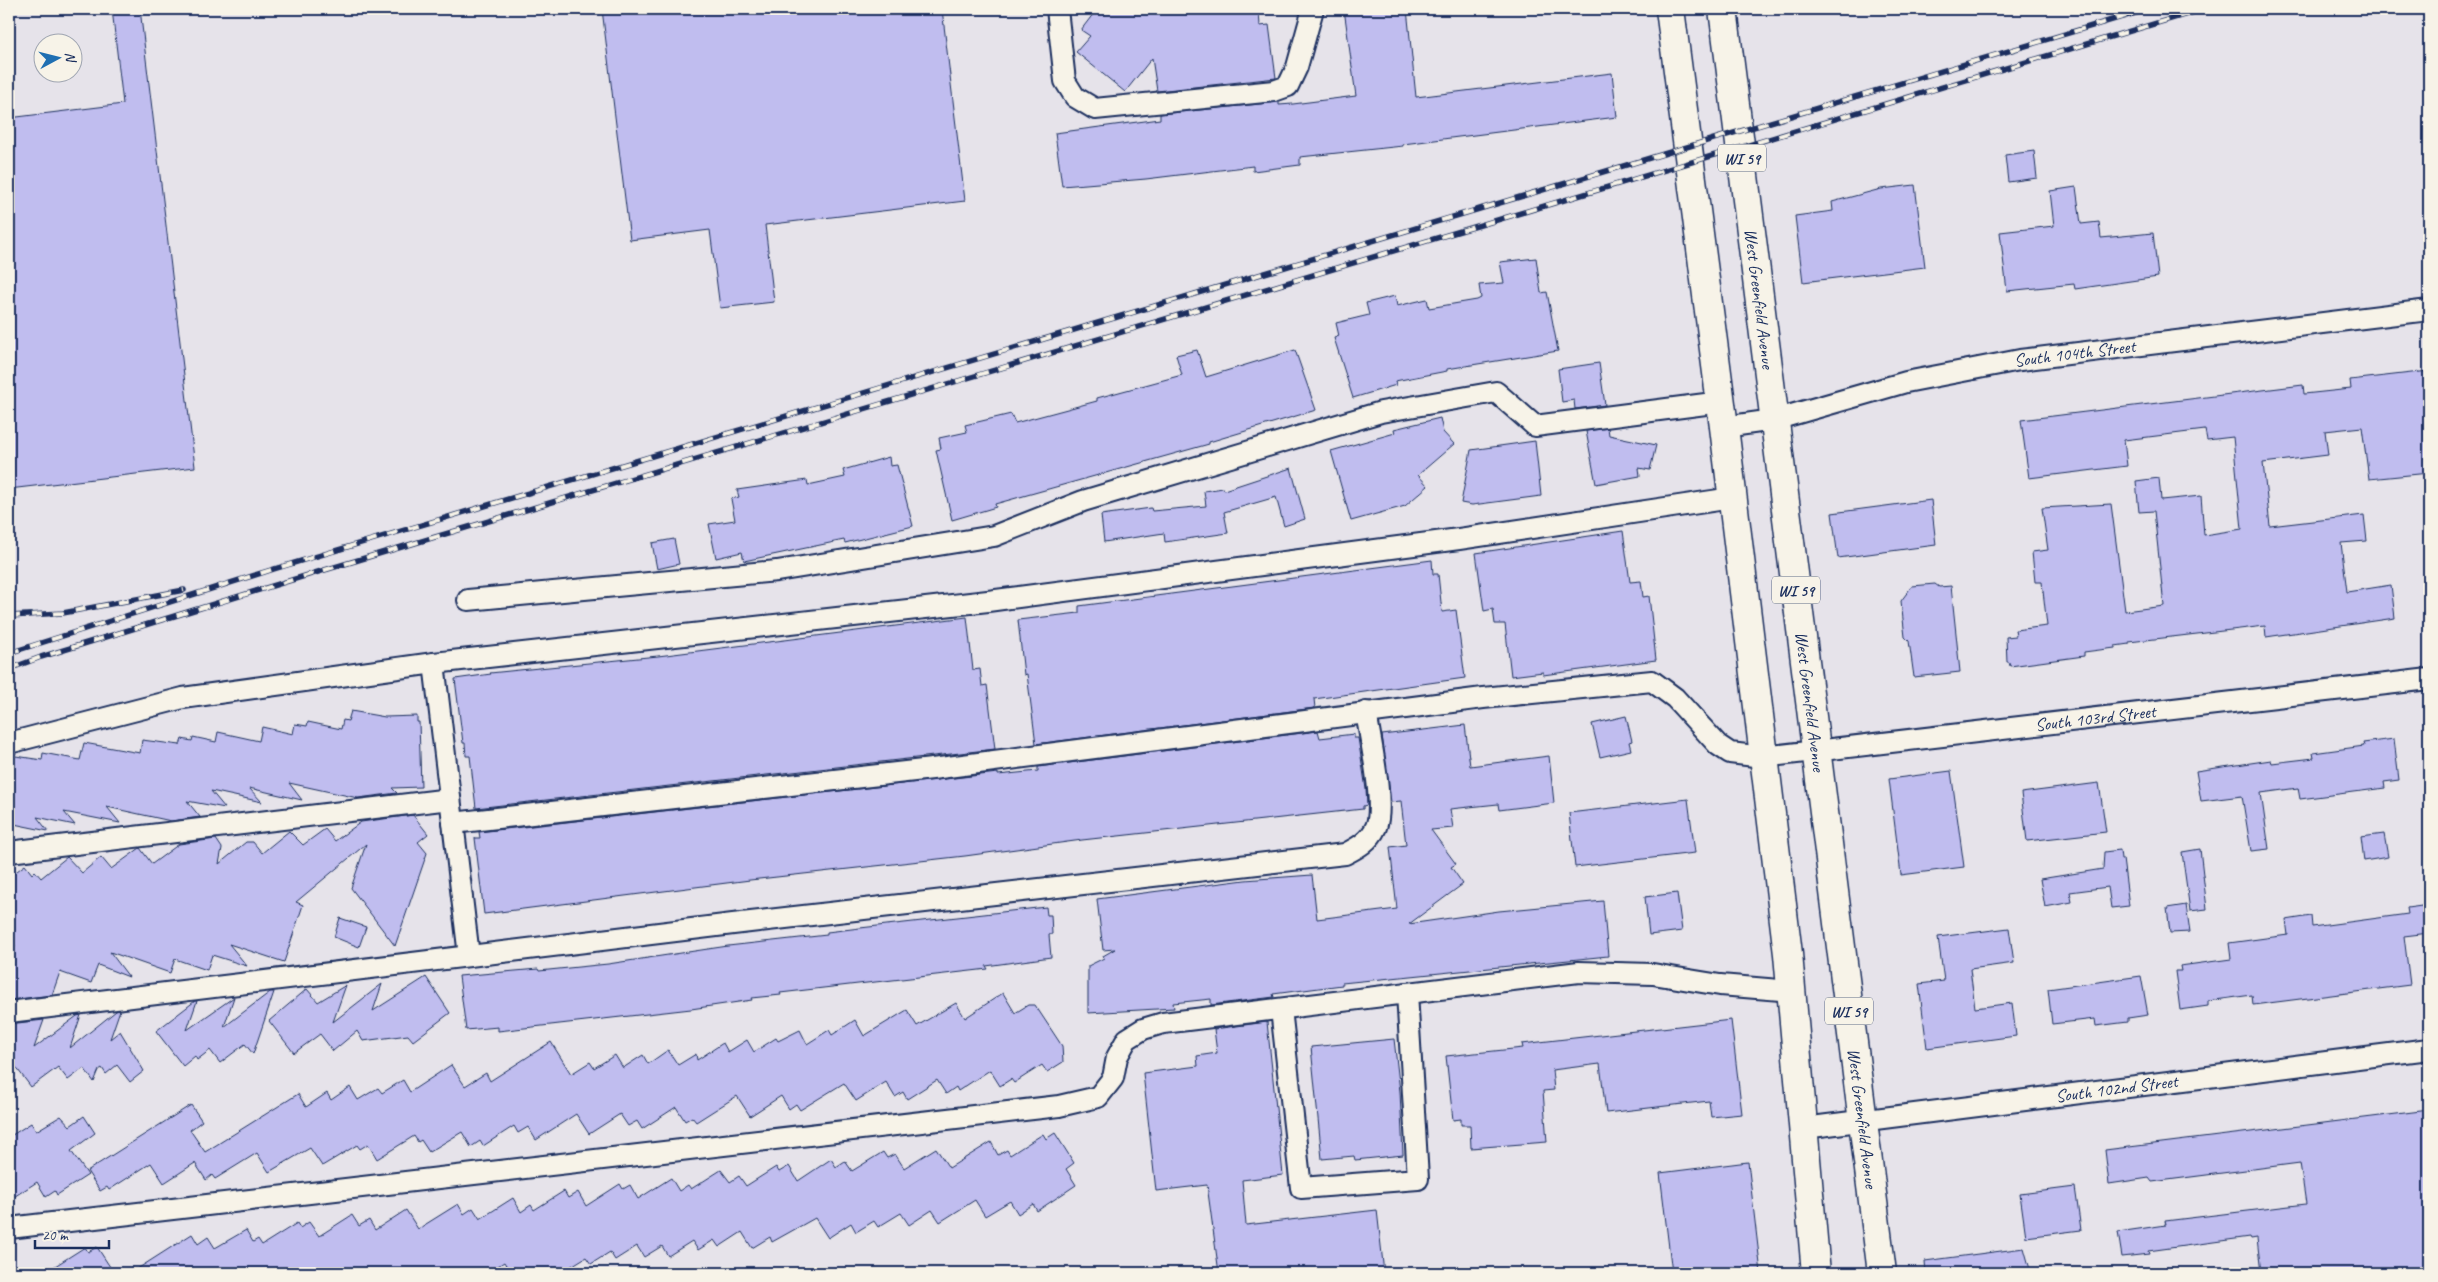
<svg xmlns="http://www.w3.org/2000/svg" width="2438" height="1282" viewBox="0 0 2438 1282" font-family="Caveat,sans-serif">
	<rect width="100%" height="100%" fill="#e6e3ea"/>
	<filter id="ink" filterUnits="userSpaceOnUse"><feTurbulence type="fractalNoise" baseFrequency=".02" numOctaves="2"/><feDisplacementMap in="SourceGraphic" scale="10" xChannelSelector="R" yChannelSelector="G"/><feConvolveMatrix kernelMatrix="1 2 1 2 8 2 1 2 1" color-interpolation-filters="sRGB"/></filter>
	<g filter="url(#ink)">
		<g fill="#c0bdef" stroke="#1b2f5e">
			<path d="M 112,9 L 140,9 L 195,467 L 9,489 L 9,118 L 123,104 Z"/>
			<path d="M 602,9 L 942,9 L 965,201 L 765,225 L 774,302 L 720,308 L 710,230 L 630,240 Z"/>
			<path d="M 1097,9 L 1249,9 L 1249,13 L 1259,12 L 1260,26 L 1269,25 L 1276,78 L 1157,91 L 1152,58 L 1125,92 L 1076,52 L 1090,36 L 1081,30 Z"/>
			<path d="M 1344,9 L 1407,9 L 1416,97 L 1612,73 L 1617,117 L 1403,144 L 1403,146 L 1300,157 L 1300,165 L 1253,171 L 1253,166 L 1146,179 L 1062,186 L 1055,133 L 1160,119 L 1160,114 L 1279,102 L 1279,105 L 1293,104 L 1356,96 Z"/>
			<path d="M 2034,151 L 2037,178 L 2008,182 L 2005,155 Z"/>
			<path d="M 1915,185 L 1925,267 L 1803,282 L 1795,216 L 1833,211 L 1832,202 L 1881,189 Z"/>
			<path d="M 2076,187 L 2081,224 L 2099,222 L 2101,238 L 2153,233 L 2158,277 L 2075,289 L 2074,284 L 2007,291 L 2000,232 L 2054,226 L 2050,191 Z"/>
			<path d="M 1536,258 L 1541,293 L 1547,292 L 1558,351 L 1447,369 L 1447,371 L 1395,381 L 1396,385 L 1353,398 L 1334,338 L 1339,336 L 1336,323 L 1369,315 L 1366,303 L 1395,296 L 1397,306 L 1427,299 L 1429,308 L 1477,300 L 1481,298 L 1479,285 L 1504,283 L 1500,262 Z"/>
			<path d="M 1197,350 L 1206,377 L 1295,350 L 1316,410 L 1209,442 L 1209,444 L 995,504 L 996,507 L 952,520 L 936,450 L 941,449 L 939,438 L 967,432 L 965,425 L 1011,414 L 1015,423 L 1097,401 L 1097,398 L 1182,375 L 1176,355 Z"/>
			<path d="M 1599,363 L 1605,405 L 1575,409 L 1574,400 L 1562,402 L 1558,369 Z"/>
			<path d="M 2429,371 L 2429,473 L 2369,479 L 2362,427 L 2325,431 L 2328,455 L 2263,463 L 2270,526 L 2364,515 L 2367,541 L 2341,543 L 2347,592 L 2391,585 L 2395,618 L 2266,637 L 2265,626 L 2129,642 L 2129,644 L 2115,646 L 2115,648 L 2084,652 L 2084,656 L 2010,666 L 2009,662 L 2007,662 L 2006,637 L 2016,636 L 2015,630 L 2047,626 L 2042,582 L 2035,582 L 2032,552 L 2048,550 L 2042,508 L 2111,504 L 2125,611 L 2164,606 L 2154,511 L 2139,512 L 2136,481 L 2159,478 L 2161,500 L 2201,496 L 2204,535 L 2242,529 L 2233,437 L 2207,440 L 2205,430 L 2124,440 L 2127,466 L 2029,478 L 2021,420 L 2303,385 L 2304,394 L 2351,389 L 2350,380 Z"/>
			<path d="M 1440,418 L 1443,432 L 1454,444 L 1418,475 L 1428,486 L 1405,506 L 1351,521 L 1331,451 L 1395,433 L 1394,429 Z"/>
			<path d="M 1608,428 L 1609,435 L 1656,445 L 1650,470 L 1639,468 L 1640,476 L 1596,484 L 1586,431 Z"/>
			<path d="M 1535,441 L 1541,496 L 1472,505 L 1461,503 L 1471,450 Z"/>
			<path d="M 889,457 L 890,466 L 897,465 L 913,526 L 845,543 L 844,540 L 744,561 L 742,552 L 716,558 L 709,524 L 735,520 L 731,499 L 739,497 L 737,490 L 807,480 L 808,485 L 845,477 L 843,470 Z"/>
			<path d="M 1291,468 L 1305,519 L 1284,526 L 1276,497 L 1224,512 L 1228,533 L 1165,542 L 1164,533 L 1104,542 L 1101,515 L 1151,508 L 1152,511 L 1206,506 L 1204,491 L 1223,488 L 1224,490 Z"/>
			<path d="M 1931,500 L 1936,545 L 1838,558 L 1832,513 Z"/>
			<path d="M 1623,531 L 1630,582 L 1641,581 L 1643,597 L 1649,596 L 1656,660 L 1543,675 L 1543,672 L 1511,676 L 1505,624 L 1495,624 L 1493,609 L 1484,611 L 1476,553 Z"/>
			<path d="M 674,539 L 679,564 L 657,569 L 652,543 Z"/>
			<path d="M 1432,560 L 1433,574 L 1438,574 L 1442,612 L 1456,610 L 1465,678 L 1314,699 L 1315,708 L 1036,744 L 1027,674 L 1024,675 L 1018,620 L 1079,613 L 1079,606 Z"/>
			<path d="M 1935,584 L 1939,587 L 1951,586 L 1960,672 L 1914,677 L 1909,641 L 1905,637 L 1901,601 L 1912,586 Z"/>
			<path d="M 967,617 L 973,670 L 980,669 L 982,686 L 987,685 L 995,749 L 476,808 L 470,756 L 466,756 L 465,743 L 463,743 L 455,679 L 491,674 L 490,673 L 658,656 Z"/>
			<path d="M 351,711 L 385,717 L 417,716 L 417,722 L 419,722 L 421,787 L 392,788 L 397,793 L 358,798 L 289,783 L 302,800 L 249,788 L 262,802 L 211,791 L 225,808 L 187,801 L 200,817 L 171,821 L 107,807 L 120,823 L 64,812 L 75,825 L 37,817 L 48,831 L 9,823 L 9,755 L 42,760 L 43,753 L 80,760 L 84,743 L 140,753 L 142,740 L 180,745 L 182,739 L 192,741 L 193,737 L 216,742 L 218,732 L 259,741 L 262,727 L 293,734 L 295,724 L 307,726 L 308,722 L 341,729 L 343,720 L 348,721 Z"/>
			<path d="M 1626,716 L 1632,741 L 1629,742 L 1631,750 L 1600,757 L 1592,724 Z"/>
			<path d="M 1465,725 L 1470,766 L 1549,756 L 1554,803 L 1499,810 L 1498,804 L 1450,809 L 1453,828 L 1431,830 L 1456,864 L 1451,867 L 1463,884 L 1409,924 L 1499,911 L 1603,901 L 1608,956 L 1342,983 L 1342,985 L 1273,994 L 1274,997 L 1211,1005 L 1211,999 L 1173,1003 L 1174,1008 L 1088,1013 L 1088,966 L 1104,958 L 1103,956 L 1115,949 L 1103,950 L 1097,899 L 1245,880 L 1312,875 L 1317,919 L 1397,909 L 1390,847 L 1406,845 L 1401,801 L 1391,802 L 1382,735 Z"/>
			<path d="M 1318,731 L 1320,738 L 1354,734 L 1354,738 L 1358,738 L 1366,789 L 1367,805 L 1363,806 L 1363,809 L 1082,840 L 965,856 L 750,880 L 484,914 L 475,838 L 480,838 L 479,832 L 998,773 L 998,775 L 1038,771 L 1038,767 Z"/>
			<path d="M 2394,739 L 2399,780 L 2384,782 L 2385,788 L 2300,799 L 2298,788 L 2261,793 L 2269,849 L 2251,851 L 2242,796 L 2201,801 L 2196,771 L 2271,760 L 2272,763 L 2314,758 L 2313,753 L 2364,746 L 2363,743 Z"/>
			<path d="M 1951,771 L 1964,867 L 1901,875 L 1889,779 Z"/>
			<path d="M 2099,783 L 2106,832 L 2027,841 L 2021,793 Z"/>
			<path d="M 1688,799 L 1695,853 L 1575,867 L 1569,813 Z"/>
			<path d="M 413,815 L 428,834 L 418,842 L 427,853 L 395,946 L 351,888 L 366,844 L 296,902 L 303,905 L 284,962 L 229,944 L 247,966 L 212,955 L 207,970 L 175,959 L 170,973 L 110,952 L 129,977 L 98,965 L 91,983 L 60,972 L 52,995 L 9,1000 L 9,964 L 15,945 L 9,943 L 9,877 L 25,865 L 32,874 L 35,871 L 41,878 L 67,857 L 82,873 L 101,857 L 111,869 L 140,848 L 152,864 L 179,844 L 216,839 L 222,848 L 219,864 L 246,842 L 253,842 L 262,853 L 289,831 L 303,845 L 325,829 L 335,841 L 361,822 Z"/>
			<path d="M 2384,834 L 2388,857 L 2364,861 L 2361,837 Z"/>
			<path d="M 2200,849 L 2207,909 L 2190,911 L 2182,852 Z"/>
			<path d="M 2120,850 L 2121,859 L 2123,859 L 2129,906 L 2111,908 L 2108,887 L 2070,892 L 2072,902 L 2045,907 L 2040,879 L 2103,869 L 2104,852 Z"/>
			<path d="M 1677,893 L 1682,931 L 1649,935 L 1645,897 Z"/>
			<path d="M 2186,905 L 2190,932 L 2170,933 L 2167,908 Z"/>
			<path d="M 2429,905 L 2429,933 L 2404,936 L 2410,985 L 2253,1005 L 2252,995 L 2208,1001 L 2208,1006 L 2180,1010 L 2175,971 L 2181,971 L 2180,966 L 2231,959 L 2229,943 L 2288,935 L 2286,920 L 2311,916 L 2312,927 L 2408,914 L 2407,908 Z"/>
			<path d="M 1046,907 L 1047,915 L 1051,915 L 1052,934 L 1049,935 L 1051,957 L 986,966 L 988,969 L 780,993 L 781,995 L 751,998 L 752,1000 L 691,1009 L 498,1031 L 498,1027 L 466,1030 L 459,976 L 538,969 L 539,971 L 608,964 L 728,946 L 827,935 L 827,932 L 860,928 Z"/>
			<path d="M 340,918 L 366,927 L 359,947 L 334,937 Z"/>
			<path d="M 2009,928 L 2014,963 L 1970,969 L 1975,1008 L 2012,1003 L 2016,1036 L 1927,1048 L 1919,984 L 1944,981 L 1938,937 Z"/>
			<path d="M 2141,976 L 2148,1015 L 2128,1018 L 2128,1022 L 2096,1026 L 2095,1019 L 2052,1024 L 2048,989 Z"/>
			<path d="M 426,977 L 450,1013 L 413,1041 L 408,1035 L 363,1041 L 357,1031 L 333,1051 L 320,1034 L 294,1053 L 269,1021 L 307,989 L 318,1002 L 346,985 L 333,1022 L 382,984 L 373,1011 Z"/>
			<path d="M 270,992 L 274,992 L 253,1054 L 245,1044 L 220,1063 L 210,1050 L 197,1060 L 195,1056 L 183,1066 L 156,1031 L 195,1001 L 197,1001 L 187,1030 L 234,997 L 224,1027 Z"/>
			<path d="M 1003,993 L 1015,1013 L 1028,1005 L 1035,1005 L 1062,1046 L 1063,1062 L 1047,1072 L 1042,1065 L 1014,1083 L 1011,1079 L 1000,1086 L 990,1070 L 958,1091 L 956,1087 L 946,1094 L 937,1080 L 907,1099 L 903,1092 L 895,1097 L 886,1082 L 856,1101 L 844,1083 L 800,1110 L 796,1104 L 789,1109 L 781,1096 L 750,1116 L 737,1096 L 696,1122 L 692,1117 L 685,1121 L 676,1107 L 642,1129 L 637,1121 L 628,1126 L 620,1114 L 589,1134 L 576,1114 L 536,1140 L 528,1127 L 518,1133 L 514,1126 L 483,1146 L 480,1141 L 471,1147 L 462,1132 L 429,1152 L 421,1140 L 418,1142 L 414,1136 L 377,1159 L 368,1144 L 360,1149 L 357,1145 L 322,1166 L 310,1148 L 269,1172 L 257,1153 L 215,1179 L 212,1175 L 206,1180 L 195,1163 L 164,1183 L 151,1163 L 109,1190 L 107,1187 L 100,1191 L 87,1171 L 191,1105 L 202,1121 L 190,1130 L 205,1152 L 298,1094 L 306,1107 L 327,1093 L 331,1100 L 350,1087 L 358,1100 L 378,1088 L 382,1093 L 403,1080 L 410,1092 L 451,1065 L 465,1086 L 486,1073 L 490,1081 L 551,1042 L 571,1074 L 590,1062 L 594,1068 L 615,1055 L 623,1068 L 643,1055 L 648,1064 L 668,1050 L 678,1065 L 696,1054 L 697,1060 L 723,1043 L 728,1052 L 747,1040 L 754,1052 L 776,1038 L 778,1041 L 800,1030 L 807,1044 L 829,1030 L 832,1035 L 855,1020 L 864,1036 L 907,1010 L 917,1026 L 956,1003 L 965,1018 Z"/>
			<path d="M 120,1010 L 110,1039 L 120,1031 L 144,1071 L 130,1082 L 117,1065 L 106,1074 L 102,1068 L 99,1070 L 94,1082 L 84,1068 L 68,1080 L 58,1067 L 31,1087 L 9,1058 L 9,1024 L 44,1020 L 34,1048 L 77,1016 L 81,1015 L 70,1048 L 116,1011 Z"/>
			<path d="M 1731,1020 L 1742,1114 L 1711,1117 L 1709,1101 L 1606,1113 L 1600,1064 L 1552,1070 L 1554,1090 L 1543,1091 L 1547,1142 L 1471,1148 L 1470,1125 L 1461,1125 L 1461,1119 L 1453,1120 L 1446,1056 L 1523,1048 L 1522,1044 Z"/>
			<path d="M 1267,1022 L 1283,1175 L 1242,1180 L 1246,1225 L 1377,1210 L 1384,1273 L 1219,1273 L 1207,1185 L 1156,1191 L 1143,1073 L 1198,1066 L 1197,1056 L 1217,1053 L 1214,1029 Z"/>
			<path d="M 1394,1039 L 1400,1092 L 1403,1155 L 1355,1160 L 1354,1156 L 1322,1159 L 1311,1047 Z"/>
			<path d="M 2429,1110 L 2429,1273 L 2261,1273 L 2257,1238 L 2251,1239 L 2250,1237 L 2148,1251 L 2149,1254 L 2122,1257 L 2118,1232 L 2166,1225 L 2165,1221 L 2306,1204 L 2300,1163 L 2152,1182 L 2149,1178 L 2109,1184 L 2105,1150 Z"/>
			<path d="M 61,1116 L 70,1126 L 84,1116 L 95,1133 L 71,1151 L 88,1175 L 57,1195 L 55,1191 L 46,1197 L 37,1182 L 9,1200 L 9,1137 L 31,1123 L 36,1131 Z"/>
			<path d="M 1055,1133 L 1074,1163 L 1066,1169 L 1076,1185 L 1037,1211 L 1033,1204 L 1018,1214 L 1010,1201 L 985,1216 L 975,1200 L 940,1222 L 932,1210 L 909,1225 L 901,1213 L 878,1227 L 874,1221 L 856,1232 L 851,1223 L 828,1238 L 815,1218 L 772,1242 L 770,1237 L 752,1248 L 742,1232 L 719,1247 L 714,1240 L 698,1250 L 692,1241 L 668,1256 L 662,1246 L 644,1257 L 637,1246 L 615,1260 L 610,1252 L 591,1264 L 586,1257 L 560,1273 L 511,1273 L 504,1262 L 487,1273 L 131,1273 L 192,1234 L 198,1244 L 208,1237 L 215,1248 L 246,1230 L 253,1242 L 258,1239 L 262,1245 L 297,1223 L 300,1228 L 309,1222 L 319,1236 L 352,1215 L 359,1226 L 369,1220 L 375,1230 L 406,1210 L 418,1229 L 458,1204 L 464,1214 L 473,1208 L 480,1219 L 513,1198 L 521,1212 L 531,1205 L 534,1210 L 564,1191 L 568,1198 L 578,1192 L 586,1206 L 620,1184 L 623,1189 L 630,1185 L 638,1199 L 671,1178 L 679,1191 L 688,1185 L 691,1189 L 721,1170 L 730,1182 L 739,1176 L 746,1186 L 776,1167 L 779,1172 L 789,1166 L 798,1181 L 831,1159 L 836,1167 L 845,1161 L 852,1171 L 883,1152 L 887,1158 L 895,1154 L 904,1168 L 936,1148 L 949,1168 L 991,1142 L 998,1155 L 1007,1150 L 1010,1155 L 1043,1134 L 1046,1139 Z"/>
			<path d="M 1748,1162 L 1761,1273 L 1672,1273 L 1660,1173 Z"/>
			<path d="M 2075,1187 L 2081,1230 L 2026,1237 L 2020,1194 Z"/>
			<path d="M 85,1247 L 88,1252 L 97,1247 L 114,1273 L 44,1273 Z"/>
			<path d="M 2024,1248 L 2031,1273 L 1926,1273 L 1925,1261 Z"/>
		</g>
		<g fill="none" stroke-linecap="round" stroke-linejoin="round">
			<defs>
				<g id="minor">
					<path d="M 1057,9 L 1065,81 L 1075,97 L 1095,109 L 1274,91 L 1288,86 L 1297,67 L 1313,9"/>
					<path id="s1" d="M 1724,427 L 1774,420 L 1906,382 L 2020,360 L 2429,310"/>
					<path d="M 468,600 L 777,571 L 994,536 L 1083,501 L 1381,412 L 1496,392 L 1535,426 L 1721,402"/>
					<path d="M 434,663 L 469,956"/>
					<path d="M 9,743 L 183,698 L 434,663 L 988,601 L 1459,539 L 1732,498"/>
					<path id="s2" d="M 453,823 L 932,769 L 1483,698 L 1652,681 L 1675,698 L 1718,745 L 1730,753 L 1763,757 L 2429,679"/>
					<path d="M 9,852 L 450,799"/>
					<path d="M 1281,1009 L 1301,1188 L 1418,1179 L 1407,993"/>
					<path d="M 9,1012 L 733,924 L 1345,854 C 1357,848 1370,841 1376,827 C 1385,805 1370,738 1366,712"/>
					<path id="s3" d="M 1804,1128 L 2429,1049"/>
					<path d="M 9,1228 L 1059,1106 L 1098,1097 L 1113,1078 L 1117,1057 L 1127,1039 L 1143,1029 L 1163,1023 L 1579,972 L 1653,974 L 1720,985 L 1791,991"/>
				</g>
				<g id="primary">
					<path d="M 1670,9 L 1724,427 L 1788,954 L 1816,1273"/>
					<path id="s4" d="M 1723,9 L 1882,1273"/>
				</g>
			</defs>
			<use href="#minor" stroke="#1b2f5e" stroke-width="24"/>
			<use href="#primary" stroke="#1b2f5e" stroke-width="31"/>
			<use href="#minor" stroke="#f7f3e8" stroke-width="20"/>
			<use href="#primary" stroke="#f7f3e8" stroke-width="28"/>
			<defs>
				<g id="rail">
					<path d="M 9,616 L 63,613 L 184,590"/>
					<path d="M 9,653 L 274,569 L 2149,9"/>
					<path d="M 9,669 L 41,657 L 318,572 L 2204,9"/>
				</g>
			</defs>
			<use href="#rail" stroke="#1b2f5e" stroke-width="5.5"/>
			<use href="#rail" stroke="#f7f3e8" stroke-width="4" stroke-dasharray="11" stroke-linecap="butt"/>
		</g>
	</g>
	<g text-anchor="middle" stroke-width="5" stroke-linejoin="round" paint-order="stroke">
		<g fill="#f7f3e8" stroke="#5d6a87" stroke-width="1">
			<rect x="1718" y="144.5" width="48" height="27" rx="4"/>
			<rect x="1772" y="576.5" width="48" height="27" rx="4"/>
			<rect x="1825" y="997.5" width="48" height="27" rx="4"/>
		</g>
		<g font-size="16" font-weight="bold" fill="#1b2f5e">
			<text x="1742" y="164">WI 59</text>
			<text x="1796" y="596">WI 59</text>
			<text x="1849" y="1017">WI 59</text>
		</g>
		<g font-size="18" fill="#1b2f5e" stroke="#f7f3e8">
			<text dy="6" stroke="none"><textPath href="#s4" startOffset="292">West Greenfield Avenue</textPath></text>
			<text dy="6" stroke="none"><textPath href="#s1" startOffset="359">South 104th Street</textPath></text>
			<text dy="6" stroke="none"><textPath href="#s4" startOffset="698">West Greenfield Avenue</textPath></text>
			<text dy="6" stroke="none"><textPath href="#s2" startOffset="1682">South 103rd Street</textPath></text>
			<text dy="6" stroke="none"><textPath href="#s3" startOffset="315">South 102nd Street</textPath></text>
			<text dy="6" stroke="none"><textPath href="#s4" startOffset="1118">West Greenfield Avenue</textPath></text>
		</g>
	</g>
	<rect width="2438" height="1282" fill="none" stroke="#f7f3e8" stroke-width="30"/>
	<rect x="15" y="15" width="2408" height="1252" fill="none" stroke="#1b2f5e" stroke-width="2" filter="url(#ink)"/>
	<g transform="translate(58 58) rotate(83)"><circle r="24" fill="#f7f3e8" stroke="#9fa5b1"/>
	<path d="M0-4L9 19L0 12L-9 19Z" fill="#1f6fb2"/>
	<text y="-8" font-size="14" font-weight="bold" text-anchor="middle" fill="#1b2f5e">N</text>
	</g>
	<path d="M35 1240v8h74v-8" fill="none" stroke="#1b2f5e" stroke-width="2.5"/>
	<text x="42" y="1240" font-size="15" fill="#1b2f5e" stroke="#f7f3e8" stroke-width="4" paint-order="stroke">20 m</text>
</svg>
